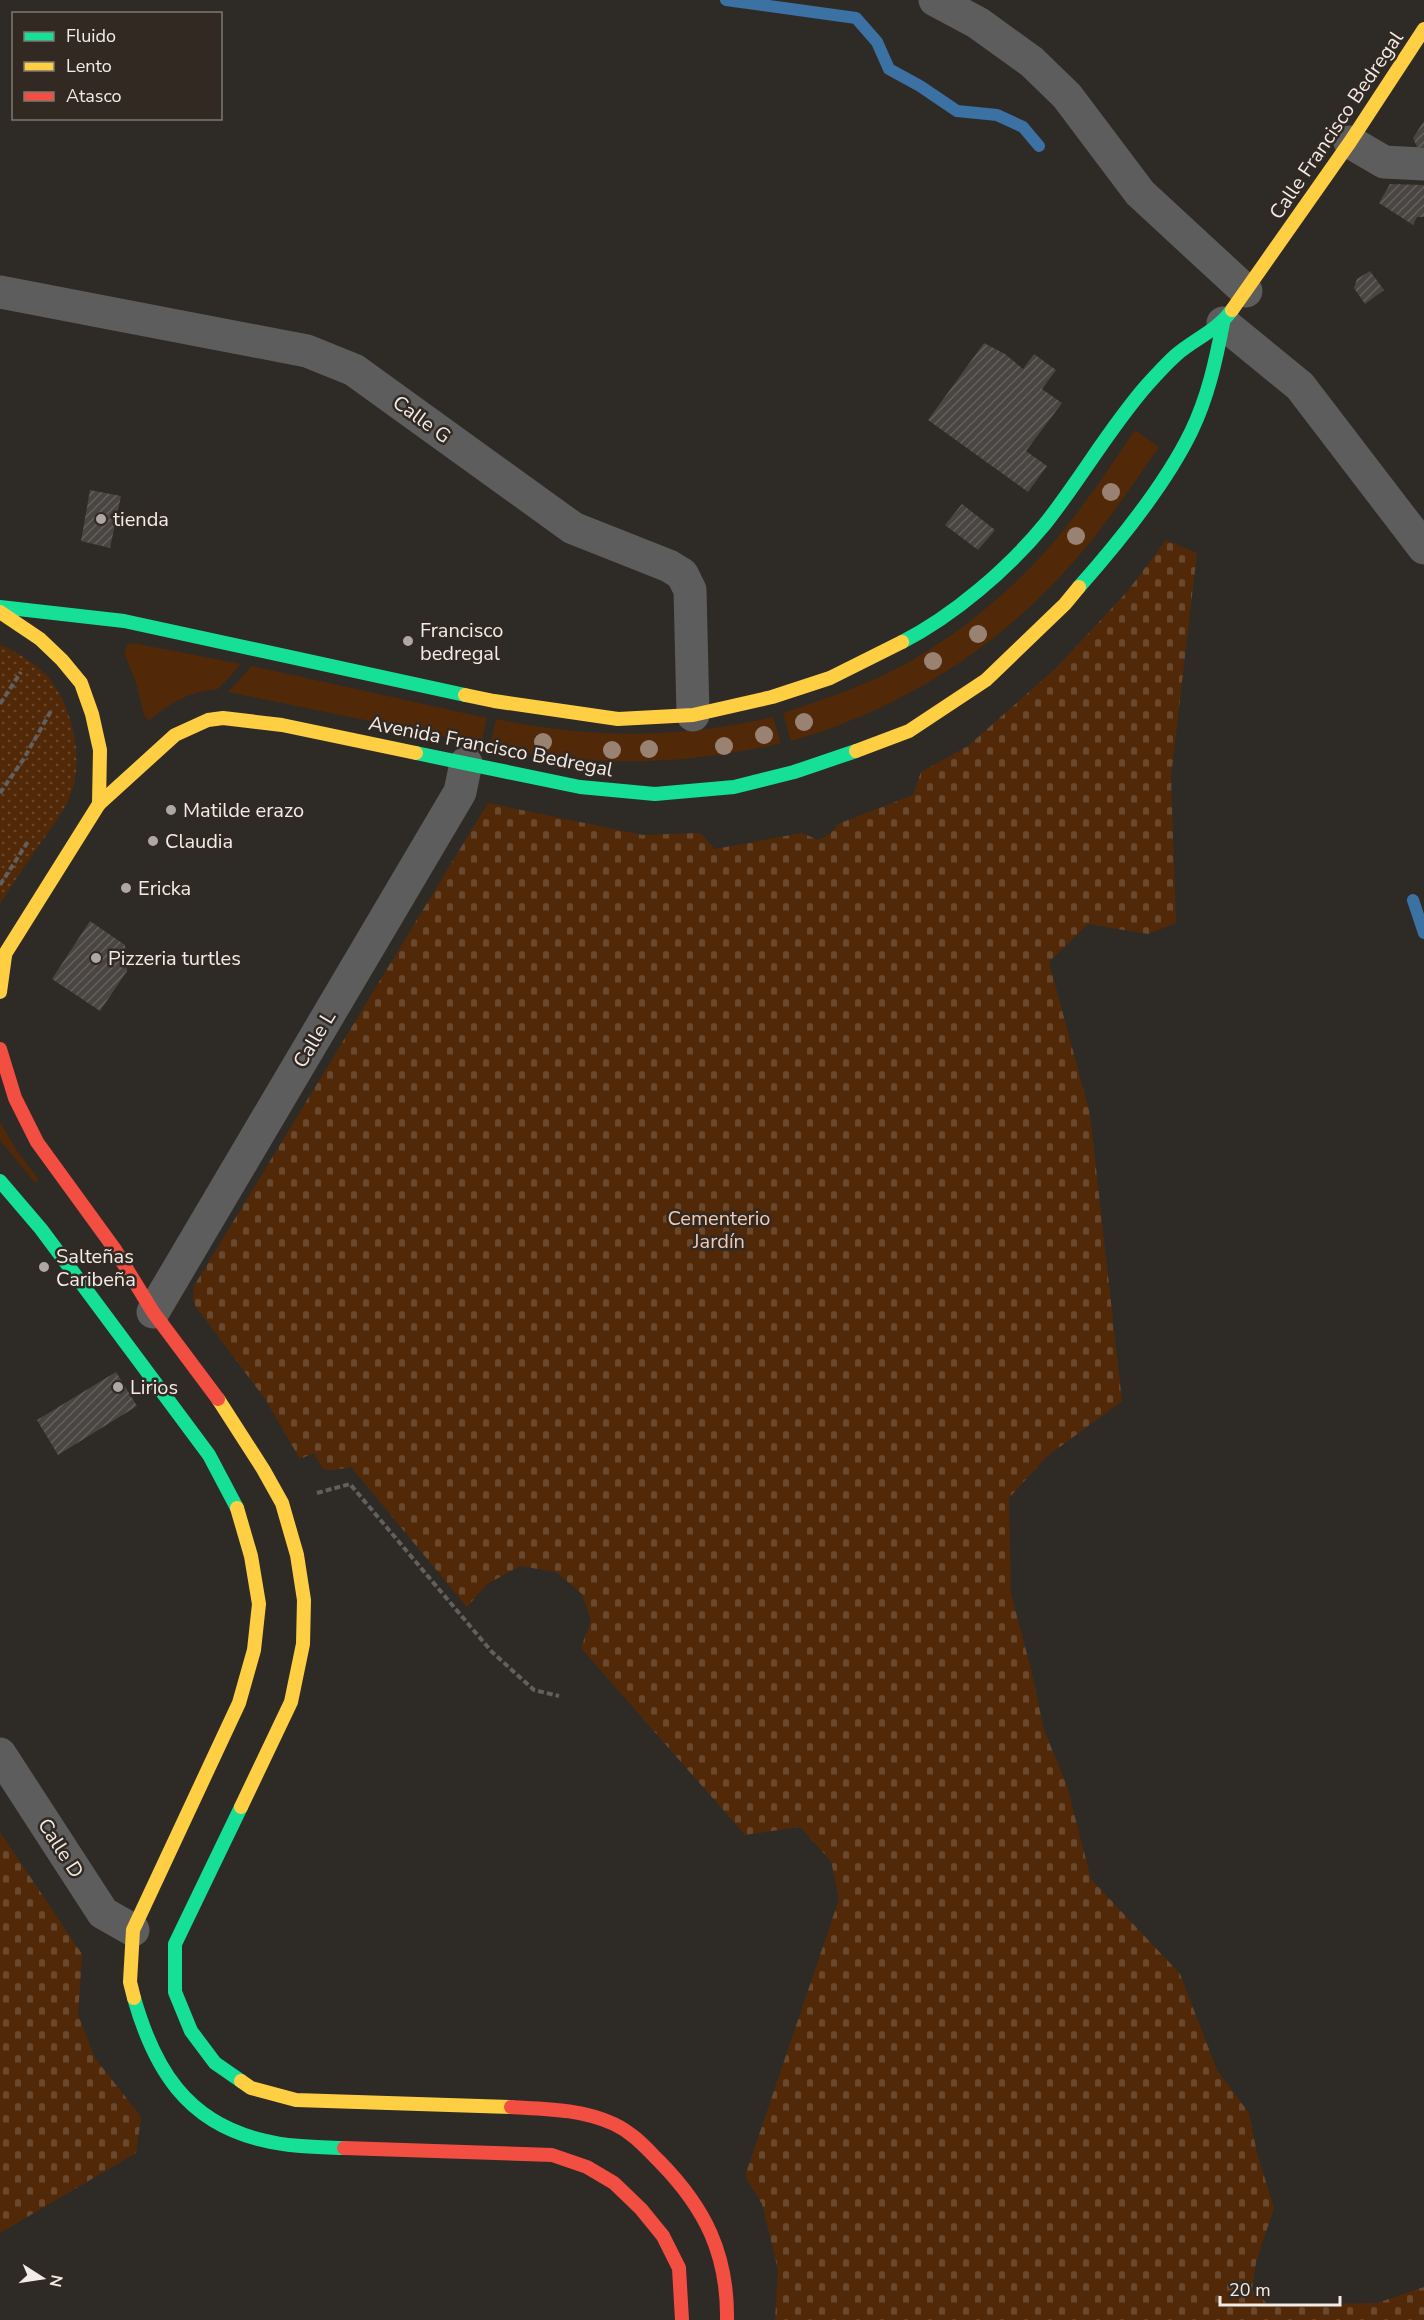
<svg xmlns="http://www.w3.org/2000/svg" width="1424" height="2320" viewBox="0 0 1424 2320" font-family="'Nunito Sans',sans-serif">
	<defs>
		<pattern id="cemetery-stones" width="16" height="16" patternUnits="userSpaceOnUse" patternTransform="scale(1.5)"><rect width="16" height="16" fill="#512909"/><path d="M2 7V4a2 2 0 0 1 4 0v3zM10 15v-3a2 2 0 0 1 4 0v3z" fill="#6a482d"/></pattern>
		<pattern id="park-dots" width="8" height="8" patternUnits="userSpaceOnUse" patternTransform="scale(1.5)"><rect width="8" height="8" fill="#512909"/><path d="M2 2h.1M6 6h.1" fill="none" stroke="#6a482d" stroke-width="1.8" stroke-linecap="round"/></pattern>
		<pattern id="building-hatch" width="6" height="6" patternUnits="userSpaceOnUse" patternTransform="scale(1.5)"><rect width="6" height="6" fill="#484542"/><path d="M-1 1l2-2M0 6l6-6M5 7l2-2" fill="none" stroke="#63605d"/></pattern>
	</defs>
	<rect width="100%" height="100%" fill="#2e2a26"/>
	<g fill="#512909">
		<path d="M 1135,430 L 1159,447 C 1138,477 1118,507 1095,536 C 1030,619 945,683 847,722 C 829,730 810,735 791,741 L 783,713 C 825,699 870,684 909,662 C 958,634 1005,596 1043,554 C 1078,516 1106,472 1135,430 Z"/>
		<path d="M 133,643 L 241,664 L 218,689 C 192,691 168,703 149,721 L 144,715 L 136,683 L 124,652 L 127,645 Z"/>
		<path d="M 252,666 L 487,718 L 481,744 L 228,692 Z"/>
		<path d="M 773,717 L 781,743 C 679,767 592,766 490,747 L 496,719 C 594,739 676,739 773,717 Z"/>
		<path d="M 0,1122 L 17,1151 L 39,1180 L 35,1183 L 0,1140 Z"/>
	</g>
	<g fill="url(#cemetery-stones)">
		<path d="M 1166,540 L 1197,553 L 1171,777 L 1176,923 L 1148,934 L 1088,924 L 1049,962 L 1090,1114 L 1122,1401 L 1046,1457 L 1009,1498 L 1011,1594 L 1031,1669 L 1044,1730 L 1067,1786 L 1091,1879 L 1180,1974 L 1217,2070 L 1249,2113 L 1257,2153 L 1274,2208 L 1256,2262 L 1252,2290 L 1269,2305 L 1377,2303 L 1424,2287 L 1424,2320 L 775,2320 L 778,2270 L 762,2204 L 745,2176 L 839,1899 L 831,1861 L 800,1827 L 745,1835 L 581,1648 L 591,1620 L 582,1594 L 556,1572 L 520,1566 L 487,1584 L 467,1607 L 351,1467 L 334,1470 L 323,1469 L 314,1453 L 300,1459 L 265,1399 L 196,1307 L 193,1300 L 194,1286 L 488,803 L 643,835 L 700,833 L 715,849 L 802,833 L 818,840 C 828,836 832,833 838,824 L 913,795 L 921,772 L 968,746 L 1056,668 L 1127,592 Z"/>
		<path d="M 0,1832 L 82,1954 L 78,2015 L 95,2058 L 141,2117 L 136,2153 L 0,2233 Z"/>
	</g>
	<path fill="url(#park-dots)" d="M 0,645 C 15,650 44,669 52,682 C 73,712 83,756 72,791 C 64,814 46,834 33,854 C 21,870 11,887 0,904 Z"/>
	<g fill="none" stroke-linecap="round" stroke-linejoin="round">
		<g stroke="#3c71a4" stroke-width="12">
			<path d="M 726,0 L 856,18 L 877,42 L 889,69 L 920,86 L 957,111 L 997,115 L 1023,127 L 1039,146"/>
			<path d="M 1413,900 L 1424,933"/>
		</g>
	</g>
	<g fill="url(#building-hatch)">
		<path d="M 1424,121 L 1424,147 L 1417,147 L 1413,138 Z"/>
		<path d="M 1390,184 L 1424,185 L 1424,217 L 1417,217 L 1413,225 L 1379,203 Z"/>
		<path d="M 1370,271 L 1384,290 L 1365,304 L 1354,288 L 1357,279 Z"/>
		<path d="M 984,343 L 1005,354 L 1023,369 L 1034,354 L 1056,370 L 1042,389 L 1062,403 L 1026,451 L 1047,466 L 1028,492 L 928,420 Z"/>
		<path d="M 90,490 L 121,496 L 110,548 L 81,541 Z"/>
		<path d="M 962,504 L 995,530 L 978,550 L 945,525 Z"/>
		<path d="M 90,921 L 125,945 L 127,971 L 100,1011 L 52,979 Z"/>
		<path d="M 116,1372 L 137,1406 L 58,1455 L 37,1420 Z"/>
	</g>
	<g fill="none" stroke-linecap="round" stroke-linejoin="round">
		<g stroke="#61605f" stroke-width="4" stroke-dasharray="6 3" stroke-linecap="butt">
			<path d="M 0,704 L 21,672"/>
			<path d="M 0,793 L 23,760 L 51,711"/>
			<path d="M 0,885 L 29,840"/>
			<path d="M 317,1493 L 350,1484 L 492,1652 L 534,1690 L 559,1696"/>
		</g>
		<g stroke="#5d5d5d" stroke-width="33">
			<path d="M 935,0 L 978,23 L 1032,62 L 1067,96 L 1140,193 L 1246,291"/>
			<path d="M 1350,142 L 1384,162 L 1424,164"/>
			<path d="M 0,292 L 307,351 L 354,370 L 573,528 L 669,566 L 682,574 L 690,590 L 693,715"/>
			<path d="M 1223,323 L 1300,386 L 1424,548"/>
			<path d="M 153,1312 L 460,792 L 466,763"/>
			<path d="M 0,1754 L 103,1913 L 133,1930"/>
		</g>
		<g stroke="#16e098" stroke-width="14">
			<path d="M 1079,587 C 1118,543 1165,485 1191,432 C 1208,397 1216,360 1223,323"/>
			<path d="M 0,607 L 124,621 L 465,695"/>
			<path d="M 902,642 C 953,616 1008,569 1045,524 C 1080,480 1110,427 1147,385 C 1156,375 1166,364 1176,355 C 1194,339 1217,331 1232,310"/>
			<path d="M 416,753 L 580,787 L 655,794 L 734,787 L 794,772 L 856,751"/>
			<path d="M 0,1181 L 41,1229 L 209,1455 L 237,1508"/>
			<path d="M 241,1807 L 175,1944 L 175,1992 L 191,2031 L 215,2063 L 241,2081"/>
			<path d="M 134,1998 C 154,2068 186,2122 262,2140 C 289,2147 317,2147 344,2148"/>
		</g>
		<g stroke="#ffcf43" stroke-width="14">
			<path d="M 1232,310 L 1350,142 L 1424,29"/>
			<path d="M 0,612 L 40,639 L 62,660 L 81,683 L 92,714 L 100,750 L 99,804 L 0,962"/>
			<path d="M 465,695 L 494,701 L 618,719 L 693,715 L 772,697 L 830,678 L 902,642"/>
			<path d="M 856,751 L 909,731 L 986,680 L 1065,604 L 1079,587"/>
			<path d="M 99,804 L 175,735 L 208,720 L 223,718 L 282,725 L 416,753"/>
			<path d="M 0,992 L 5,956"/>
			<path d="M 218,1399 L 263,1469 L 282,1503 L 297,1555 L 304,1600 L 303,1644 L 291,1702 L 241,1807"/>
			<path d="M 134,1998 L 130,1982 L 133,1930 L 239,1703 L 254,1650 L 259,1604 L 251,1556 L 237,1508"/>
			<path d="M 241,2081 L 251,2088 L 296,2100 L 511,2107"/>
		</g>
		<g stroke="#f24e42" stroke-width="14">
			<path d="M 0,1049 L 15,1098 L 37,1142 L 114,1248 L 153,1312 L 218,1399"/>
			<path d="M 511,2107 C 546,2109 581,2109 614,2124 C 633,2133 645,2147 660,2162 C 705,2208 728,2254 727,2320"/>
			<path d="M 344,2148 L 552,2155 L 587,2167 L 614,2183 L 641,2209 L 663,2236 L 679,2268 L 682,2320"/>
		</g>
	</g>
	<g fill="#9a8273">
		<circle cx="1111" cy="492" r="9"/>
		<circle cx="1076" cy="536" r="9"/>
		<circle cx="978" cy="634" r="9"/>
		<circle cx="933" cy="661" r="9"/>
		<circle cx="804" cy="722" r="9"/>
		<circle cx="764" cy="735" r="9"/>
		<circle cx="543" cy="742" r="9"/>
		<circle cx="724" cy="746" r="9"/>
		<circle cx="649" cy="749" r="9"/>
		<circle cx="612" cy="750" r="9"/>
	</g>
	<g fill="#ada8a4" stroke="#322923" stroke-width="2">
		<circle cx="101" cy="519" r="6"/>
		<circle cx="408" cy="641" r="6"/>
		<circle cx="171" cy="810" r="6"/>
		<circle cx="153" cy="841" r="6"/>
		<circle cx="126" cy="888" r="6"/>
		<circle cx="96" cy="958" r="6"/>
		<circle cx="44" cy="1267" r="6"/>
		<circle cx="118" cy="1387" r="6"/>
	</g>
	<g text-anchor="middle" stroke-width="5" stroke-linejoin="round" paint-order="stroke">
		<g font-size="20" fill="#f2ece8" stroke="#322923">
			<text transform="translate(1336 125) rotate(-56)" y="7">Calle Francisco Bedregal</text>
			<text transform="translate(422 419) rotate(36)" y="7">Calle G</text>
			<text transform="translate(491 746) rotate(11)" y="7">Avenida Francisco Bedregal</text>
			<text transform="translate(314 1039) rotate(-59)" y="7">Calle L</text>
			<text transform="translate(61 1848) rotate(57)" y="7">Calle D</text>
		</g>
		<g font-size="20" fill="#f2ece8" stroke="#322923" text-anchor="start">
			<text x="113" y="526">tienda</text>
			<text x="420" y="637">Francisco<tspan x="420" dy="23">bedregal</tspan></text>
			<text x="183" y="817">Matilde erazo</text>
			<text x="165" y="848">Claudia</text>
			<text x="138" y="895">Ericka</text>
			<text x="108" y="965">Pizzeria turtles</text>
			<text x="56" y="1263">Salteñas<tspan x="56" dy="23">Caribeña</tspan></text>
			<text x="130" y="1394">Lirios</text>
		</g>
		<g font-size="20" fill="#f2cab2" stroke="#322923">
			<text x="719" y="1225">Cementerio<tspan x="719" dy="23">Jardín</tspan></text>
		</g>
	</g>
	<rect x="12" y="12" width="210" height="108" fill="#322923" stroke="#7f7772" stroke-width="1.5"/>
	<rect x="24" y="32" width="30" height="9" fill="#16e098" stroke="#7f7772" stroke-width="1.5"/>
	<text x="66" y="42" font-size="18" fill="#f2ece8">Fluido</text>
	<rect x="24" y="62" width="30" height="9" fill="#ffcf43" stroke="#7f7772" stroke-width="1.5"/>
	<text x="66" y="72" font-size="18" fill="#f2ece8">Lento</text>
	<rect x="24" y="92" width="30" height="9" fill="#f24e42" stroke="#7f7772" stroke-width="1.5"/>
	<text x="66" y="102" font-size="18" fill="#f2ece8">Atasco</text>
	<g transform="translate(42 2278) rotate(102)" stroke="#322923" stroke-width="4.5" paint-order="stroke">
	<path d="M0-4.5L10 22L0 15L-10 22Z" fill="#f2ece8"/>
	<text y="-9" font-size="16" font-weight="bold" text-anchor="middle" fill="#f2ece8">N</text>
	</g>
	<path d="M1220 2296v9h120v-9" fill="none" stroke="#f2ece8" stroke-width="3"/>
	<text x="1229" y="2296" font-size="18" fill="#f2ece8" stroke="#322923" stroke-width="4.5" paint-order="stroke">20 m</text>
</svg>
